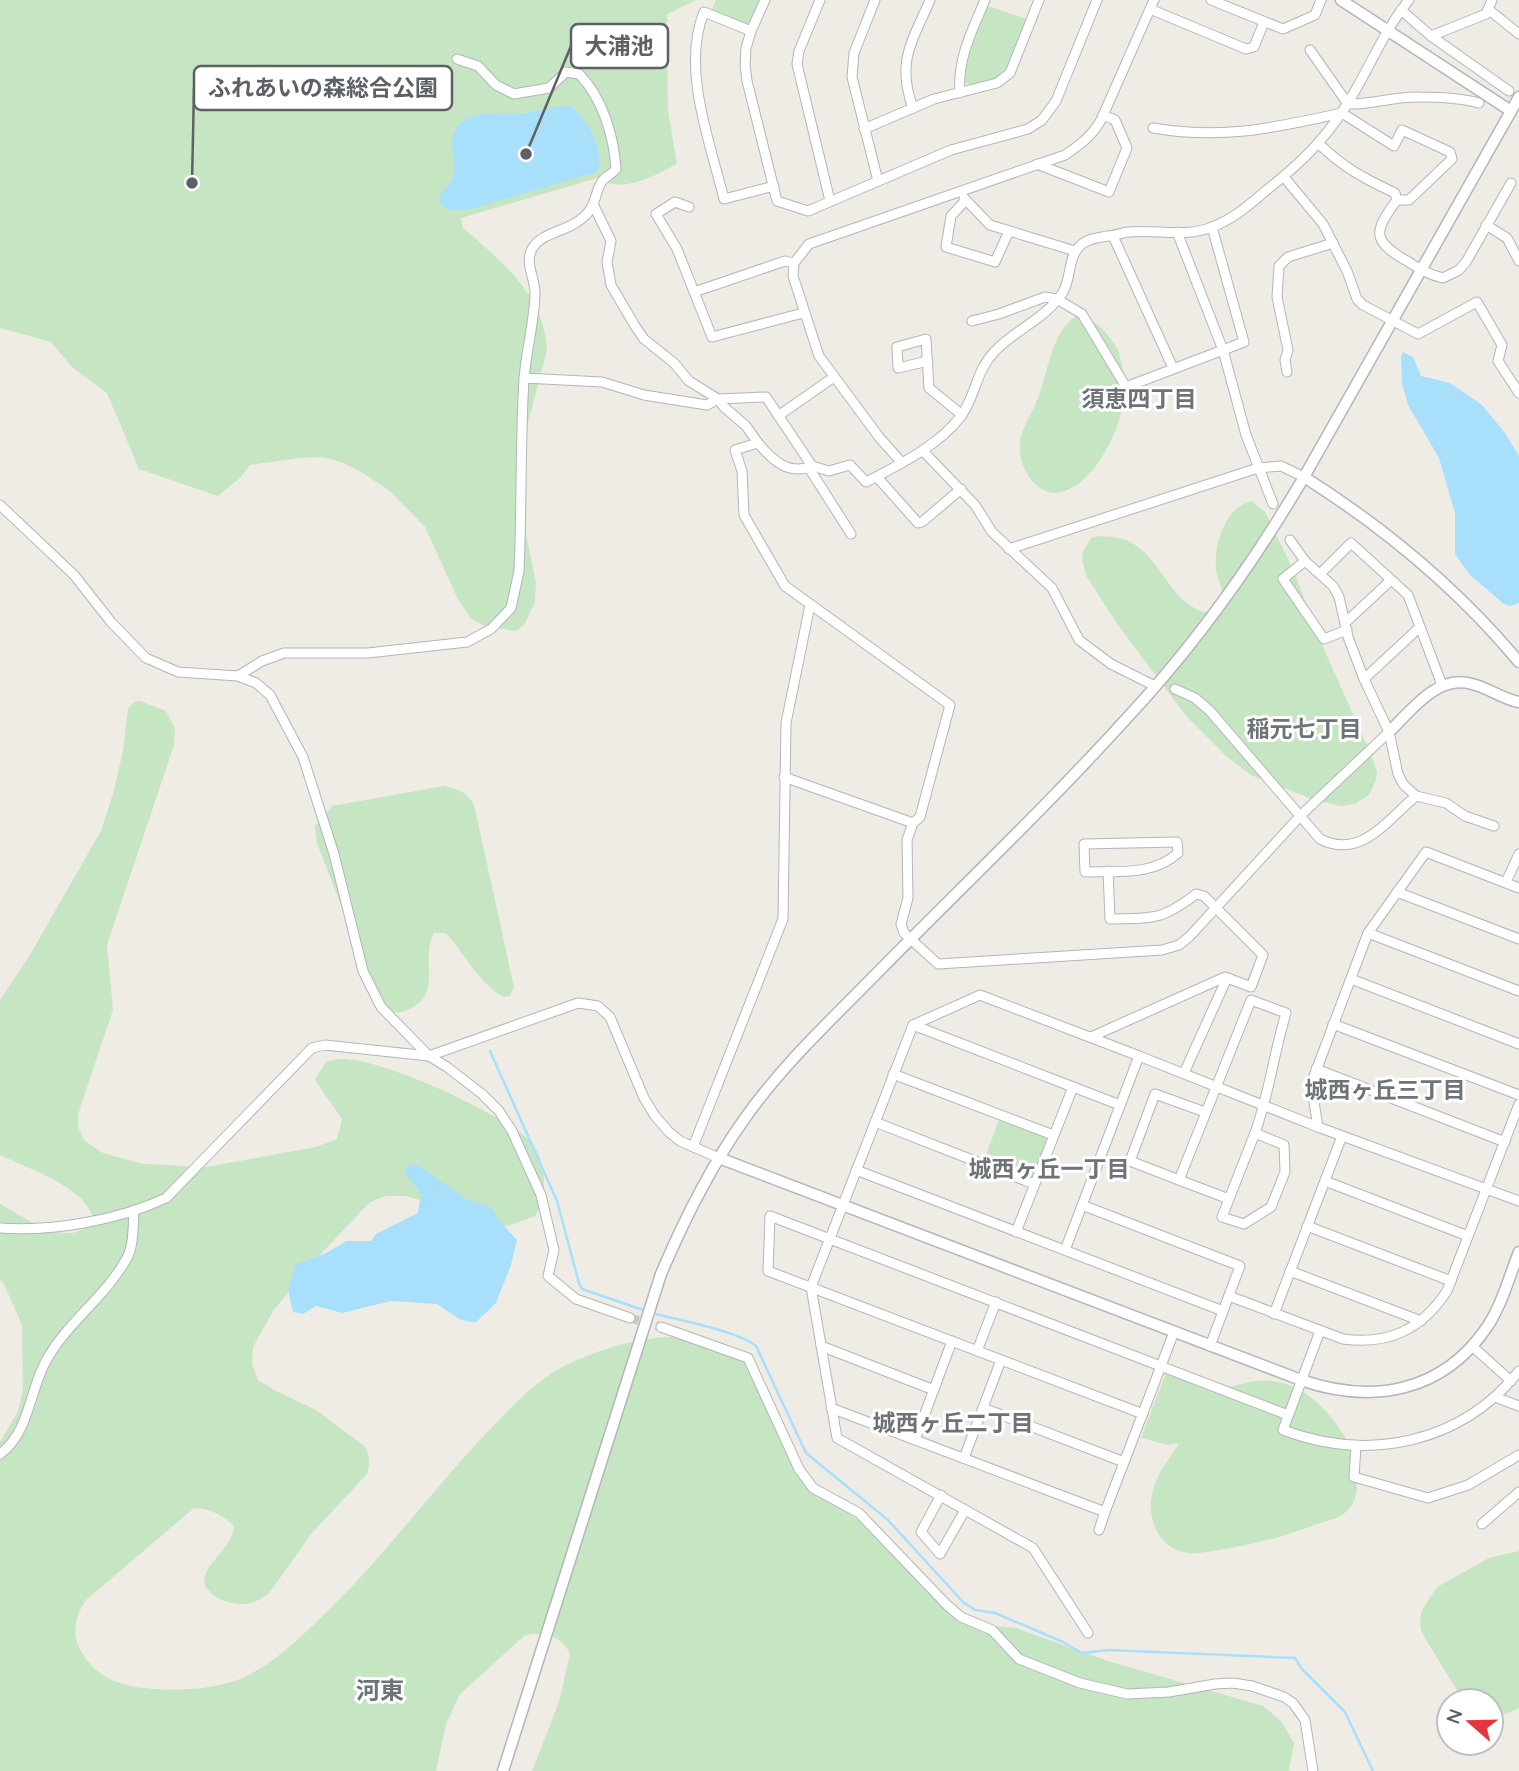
<svg xmlns="http://www.w3.org/2000/svg" width="1519" height="1771" viewBox="0 0 1519 1771" font-family="Quicksand,'Noto Sans JP',sans-serif">
	<rect width="100%" height="100%" fill="#efebe5"/>
	<g fill="#c6e5c2">
		<path d="M 0,0 L 696,0 L 667,14 L 668,110 L 677,164 C 652,177 622,194 597,178 L 461,218 L 463,228 C 501,261 545,295 547,350 L 527,426 L 518,495 L 536,583 L 535,602 L 524,625 L 516,631 L 485,626 L 471,619 L 457,597 L 425,527 L 390,491 L 360,471 L 341,462 L 323,457 L 298,458 L 250,465 L 241,477 L 218,496 L 139,469 L 107,393 L 72,367 L 51,342 L 0,328 Z"/>
		<path d="M 716,0 L 761,0 L 748,25 L 712,9 Z"/>
		<path d="M 988,6 L 1026,19 C 1021,31 1013,61 1006,70 C 998,81 977,87 965,83 L 966,62 Z"/>
		<path d="M 1075,317 C 1087,316 1099,324 1106,333 C 1110,338 1116,345 1118,351 C 1124,366 1126,393 1122,409 C 1116,438 1092,485 1061,492 C 1036,498 1017,465 1020,443 C 1022,427 1030,417 1036,403 C 1047,378 1051,332 1075,317 Z"/>
		<path d="M 1251,501 L 1265,512 L 1293,569 L 1322,645 L 1370,752 L 1377,772 L 1376,780 L 1369,795 L 1355,804 L 1341,806 L 1312,799 L 1251,775 L 1226,756 L 1186,716 L 1118,625 L 1087,577 L 1082,560 L 1083,551 L 1092,537 C 1159,528 1157,595 1203,612 C 1211,611 1217,610 1221,602 C 1225,591 1217,580 1216,569 C 1214,544 1225,508 1251,501 Z"/>
		<path d="M 140,701 L 166,711 L 175,729 L 174,745 L 107,945 L 113,1010 L 78,1114 L 78,1127 L 85,1141 L 103,1153 L 143,1164 L 206,1167 L 316,1147 L 337,1139 L 342,1119 L 315,1080 L 326,1062 C 330,1061 336,1059 341,1059 C 382,1058 495,1111 526,1137 C 547,1154 549,1195 535,1216 L 511,1225 L 493,1228 L 427,1202 L 405,1196 L 386,1196 L 370,1202 L 315,1260 L 273,1311 L 253,1347 L 252,1364 L 258,1380 L 276,1391 L 316,1410 L 364,1446 C 371,1455 370,1463 367,1474 L 311,1534 L 270,1592 C 262,1599 252,1605 240,1604 C 228,1603 218,1600 210,1592 C 189,1572 233,1552 234,1526 C 222,1515 210,1508 194,1508 L 86,1600 C 77,1613 72,1629 78,1645 C 90,1673 116,1686 145,1688 C 170,1691 200,1690 224,1684 C 255,1677 285,1652 308,1630 C 371,1573 421,1504 478,1442 C 501,1418 524,1392 552,1373 C 583,1353 657,1329 693,1339 C 711,1344 729,1354 747,1361 L 778,1426 L 820,1495 L 875,1531 L 947,1608 L 974,1624 L 1016,1628 L 1108,1661 L 1263,1706 L 1281,1721 L 1294,1743 L 1289,1771 L 532,1771 L 559,1702 L 570,1654 C 563,1636 541,1630 524,1636 L 460,1694 L 446,1724 L 436,1771 L 0,1771 L 0,1442 L 18,1411 L 23,1390 L 22,1325 L 4,1284 L 0,1280 L 0,1204 C 24,1217 77,1256 92,1215 C 82,1186 27,1168 0,1155 L 0,1000 L 30,955 L 101,831 L 113,794 L 123,751 L 128,709 L 134,702 Z"/>
		<path d="M 444,786 C 458,789 467,792 474,805 L 514,987 L 510,996 L 504,997 C 479,984 465,954 446,933 L 434,933 C 419,960 445,994 407,1010 C 398,1014 390,1013 381,1009 L 317,843 L 315,826 L 332,806 Z"/>
		<path d="M 999,1120 L 1045,1137 L 1046,1140 L 1033,1176 L 1030,1177 L 984,1160 Z"/>
		<path d="M 1166,1373 L 1217,1394 C 1224,1388 1232,1386 1241,1384 C 1283,1371 1317,1395 1339,1428 C 1343,1434 1348,1440 1350,1446 C 1352,1453 1353,1460 1354,1467 C 1358,1485 1360,1503 1342,1515 C 1336,1519 1325,1521 1317,1524 C 1279,1539 1239,1548 1199,1553 C 1160,1557 1142,1517 1155,1484 C 1160,1469 1172,1456 1179,1443 L 1168,1445 L 1141,1438 Z"/>
		<path d="M 1519,1551 L 1519,1708 C 1509,1712 1502,1718 1491,1714 L 1491,1701 L 1470,1701 L 1459,1693 L 1429,1645 L 1421,1630 L 1420,1621 L 1422,1610 L 1437,1587 L 1489,1558 Z"/>
	</g>
	<g fill="#a8e0fc">
		<path d="M 568,105 C 585,111 607,156 597,172 L 467,210 L 447,210 C 430,197 446,191 452,179 C 459,162 447,147 455,131 C 466,107 504,115 525,113 C 540,111 554,107 568,105 Z"/>
		<path d="M 1403,352 L 1413,357 L 1421,376 L 1450,383 L 1482,405 L 1505,433 L 1519,456 L 1519,603 L 1510,606 L 1504,604 L 1470,575 L 1455,554 L 1455,513 L 1439,458 L 1408,405 L 1402,383 L 1401,356 Z"/>
		<path d="M 407,1164 L 419,1166 L 466,1199 L 492,1208 L 499,1221 L 517,1240 L 511,1265 L 496,1303 L 475,1323 L 459,1319 L 437,1304 L 391,1301 L 342,1313 L 316,1306 L 303,1314 L 293,1312 L 288,1289 L 295,1265 L 326,1253 L 347,1241 L 371,1241 L 376,1234 L 418,1213 L 421,1194 L 405,1173 Z"/>
	</g>
	<g fill="none" stroke-linecap="round" stroke-linejoin="round">
		<g stroke="#a8e0fc" stroke-width="2.5">
			<path d="M 490,1051 L 557,1201 L 579,1283 L 582,1289 L 646,1311"/>
			<path d="M 652,1313 C 677,1320 739,1331 756,1346 L 806,1453 L 888,1520 L 963,1602 L 975,1610 L 995,1613 L 1063,1642 L 1082,1653 L 1109,1650 L 1295,1658 L 1302,1669 L 1345,1712 L 1373,1771"/>
		</g>
		<path stroke="#cac8c5" stroke-width="9" stroke-dasharray="9 4.5" stroke-linecap="butt" d="M 630,1318 L 661,1327"/>
		<defs>
			<g id="minor">
				<path d="M 765,0 L 751,31 L 746,48 L 745,65 L 747,81 L 777,201 L 808,211 L 951,150 L 1028,129 L 1042,120 L 1056,101 L 1097,0"/>
				<path d="M 820,0 L 799,51 L 797,64 L 830,201"/>
				<path d="M 875,0 L 854,53 L 852,77 L 878,181"/>
				<path d="M 1211,0 L 1283,29 L 1315,15 L 1321,0"/>
				<path d="M 1150,9 L 1246,49 L 1254,47 L 1264,22"/>
				<path d="M 1488,9 L 1519,34"/>
				<path d="M 1401,10 L 1431,36 L 1486,14 L 1492,0"/>
				<path d="M 751,31 L 704,12 C 681,68 710,142 724,199 L 774,186"/>
				<path d="M 1431,36 L 1509,91"/>
				<path d="M 1310,50 L 1348,104 C 1372,105 1395,96 1419,97 C 1438,97 1461,98 1479,103"/>
				<path d="M 960,93 C 957,59 972,31 985,0"/>
				<path d="M 913,108 C 896,62 912,42 930,0"/>
				<path d="M 1153,128 C 1224,140 1273,128 1342,113 L 1394,146 L 1402,130 L 1450,152 L 1452,159 L 1409,200 L 1397,200"/>
				<path d="M 864,129 L 934,99 L 997,83 L 1010,73 L 1039,0"/>
				<path d="M 1318,143 C 1344,168 1363,178 1395,193 L 1397,200 C 1373,232 1372,241 1407,261 C 1418,268 1429,275 1443,278 L 1459,270 L 1466,262 L 1511,183"/>
				<path d="M 1037,164 L 1109,192 L 1127,148 L 1115,120 L 1103,115"/>
				<path d="M 1284,177 L 1323,224 L 1347,271 L 1357,299 L 1363,305 L 1418,334 L 1477,302 L 1502,345 L 1498,361 L 1519,393"/>
				<path d="M 964,198 L 990,225 L 1075,251"/>
				<path d="M 966,200 L 951,216 L 946,247 L 995,262 L 1009,231"/>
				<path d="M 594,206 L 611,241 L 607,262 L 611,285 L 635,326 L 644,339 L 674,363 L 689,381 L 718,399 L 724,407 L 746,426 L 758,443 L 735,450 L 742,471 L 744,515 L 785,586 L 950,705 L 920,817 L 913,823 L 907,840 L 908,898 L 901,924 L 904,933 L 938,964 L 1162,950 L 1179,945 L 1190,936 L 1301,815 L 1389,732"/>
				<path d="M 689,207 L 675,202 L 656,214 L 677,249 L 712,337 L 803,313"/>
				<path d="M 1486,225 L 1507,238 L 1519,261"/>
				<path d="M 1177,232 L 1223,350 L 1246,435 L 1273,504"/>
				<path d="M 1113,236 L 1173,368"/>
				<path d="M 694,292 L 785,261 L 794,263"/>
				<path d="M 972,321 L 999,314 L 1045,297 L 1057,299 L 1082,314 L 1126,387 L 1244,342 L 1212,227"/>
				<path d="M 928,361 L 898,368 L 897,347 L 926,339 L 929,388 L 962,415"/>
				<path d="M 1287,372 L 1285,360 L 1288,350 L 1277,297 L 1279,266 L 1288,257 L 1333,243"/>
				<path d="M 524,378 L 602,382 L 644,395 L 707,405 L 718,399 L 766,397 L 812,466 L 829,471 L 850,465 L 866,482 C 897,466 940,445 961,416 C 976,396 975,372 995,351 C 1015,330 1048,317 1063,292 C 1072,277 1067,256 1082,244 C 1089,238 1098,238 1107,236 C 1114,236 1121,233 1128,232 C 1156,229 1185,238 1212,227 C 1234,219 1250,204 1268,189 C 1306,159 1331,133 1355,91 C 1373,60 1386,28 1409,0"/>
				<path d="M 778,416 L 834,377"/>
				<path d="M 758,443 C 772,460 789,476 812,466"/>
				<path d="M 923,451 L 975,505 L 992,532 L 1052,588 L 1079,640 L 1111,664 L 1155,686"/>
				<path d="M 902,463 L 879,437 L 819,356 L 793,276 L 794,263 L 809,244 L 1065,155 C 1080,145 1092,136 1101,120 L 1154,0"/>
				<path d="M 809,468 L 851,534"/>
				<path d="M 877,477 L 918,523 L 922,522 L 961,489"/>
				<path d="M 0,505 L 74,575 L 111,622 L 146,658 L 178,672 L 238,676 L 256,683 L 270,695 L 303,757 L 334,854 L 363,971 L 381,1007 L 429,1056 L 447,1067 L 482,1094 L 499,1111 L 512,1131 L 541,1195 L 554,1250 L 548,1276 L 576,1299 L 630,1318"/>
				<path d="M 1290,540 L 1305,561 L 1333,586 L 1339,597 L 1348,637 L 1364,679 L 1389,732 L 1398,774 L 1403,784 L 1416,796 L 1446,803 L 1465,816 L 1494,826"/>
				<path d="M 1009,549 L 1258,468 L 1281,466 L 1304,477"/>
				<path d="M 1305,561 L 1283,579 L 1324,639 L 1347,630"/>
				<path d="M 1321,573 L 1351,543 L 1408,595 L 1442,685"/>
				<path d="M 1345,623 L 1391,580"/>
				<path d="M 238,676 L 262,661 L 284,653 L 368,653 L 467,642 L 491,629 L 511,608 L 519,571 C 522,507 520,443 524,379 C 526,351 534,324 535,295 C 536,280 524,263 532,249 C 541,233 563,232 577,222 C 600,208 593,189 604,179 C 608,175 612,174 616,169 C 614,136 602,97 579,74 L 566,72 L 549,88 L 514,94 L 496,85 L 478,66 L 457,59"/>
				<path d="M 1364,679 L 1420,627"/>
				<path d="M 1175,689 L 1195,698 L 1210,711 L 1320,839 C 1361,860 1387,820 1416,796"/>
				<path d="M 784,777 L 913,823"/>
				<path d="M 1177,842 L 1178,853 C 1153,876 1117,871 1085,872 L 1084,844 Z"/>
				<path d="M 1506,882 L 1519,854"/>
				<path d="M 1519,888 L 1426,852 L 1368,933 L 1311,1084 L 1318,1127 L 1519,1201"/>
				<path d="M 1397,892 L 1519,939"/>
				<path d="M 1368,933 L 1519,991"/>
				<path d="M 1351,979 L 1519,1044"/>
				<path d="M 1333,1024 L 1519,1095"/>
				<path d="M 913,1025 L 1073,1087"/>
				<path d="M 1091,1037 L 1225,977 L 1251,987 L 1263,955 L 1204,896 L 1196,894 C 1161,921 1153,918 1110,919 L 1108,871"/>
				<path d="M 1139,1056 L 1318,1127"/>
				<path d="M 1316,1069 L 1505,1142"/>
				<path d="M 1184,1073 L 1227,978"/>
				<path d="M 893,1074 L 1053,1135"/>
				<path d="M 1205,1112 L 1155,1094 L 1130,1161 L 1179,1180 L 1251,1000 L 1286,1013 C 1274,1053 1269,1094 1255,1133"/>
				<path d="M 875,1122 L 1034,1184"/>
				<path d="M 693,1147 L 783,919 L 786,723 L 810,605"/>
				<path d="M 856,1170 L 1223,1311"/>
				<path d="M 1179,1180 L 1229,1199 L 1222,1217 L 1244,1224 L 1271,1207 L 1285,1172 L 1284,1145 L 1255,1133 L 1229,1199"/>
				<path d="M 1325,1181 L 1468,1236"/>
				<path d="M 1082,1205 L 1240,1266 L 1210,1346"/>
				<path d="M 1307,1226 L 1451,1281"/>
				<path d="M 0,1228 C 52,1232 119,1220 166,1198 L 312,1048 L 325,1045 L 429,1056 L 578,1003 L 598,1006 L 610,1017 L 644,1098 L 655,1116 L 669,1132 L 680,1141 L 719,1158"/>
				<path d="M 1016,1232 L 1073,1087 L 1120,1105"/>
				<path d="M 1065,1250 L 1139,1056 L 980,995 L 913,1025 L 811,1287 L 837,1438 L 1033,1548 L 1088,1633"/>
				<path d="M 1290,1271 L 1421,1321"/>
				<path d="M 1229,1296 L 1343,1339 C 1389,1345 1421,1330 1447,1291 L 1519,1104"/>
				<path d="M 1274,1314 L 1342,1136"/>
				<path d="M 661,1327 L 748,1358 L 799,1469 L 813,1488 L 859,1513 L 947,1605 L 961,1617 L 992,1630 L 1019,1659 L 1080,1683 L 1127,1694 L 1169,1692 L 1215,1684 L 1233,1683 L 1252,1686 L 1284,1697 L 1293,1703 L 1305,1720 L 1313,1771"/>
				<path d="M 1320,1331 L 1283,1430 C 1368,1462 1461,1444 1519,1371"/>
				<path d="M 821,1346 L 934,1390"/>
				<path d="M 1472,1346 L 1511,1381"/>
				<path d="M 977,1351 L 996,1302"/>
				<path d="M 1495,1397 L 1519,1406"/>
				<path d="M 831,1408 L 1105,1512 L 1174,1332"/>
				<path d="M 983,1408 L 1124,1462"/>
				<path d="M 1143,1414 L 768,1271 L 770,1216 L 1288,1415"/>
				<path d="M 915,1440 L 952,1341"/>
				<path d="M 1356,1446 L 1354,1477 L 1428,1498 L 1468,1485 L 1519,1455"/>
				<path d="M 0,1454 C 30,1432 29,1390 47,1359 C 68,1322 106,1296 127,1258 C 134,1245 133,1224 134,1210"/>
				<path d="M 964,1458 L 1001,1360"/>
				<path d="M 941,1495 L 921,1532 L 940,1554 L 965,1510"/>
				<path d="M 1482,1524 L 1519,1492"/>
				<path d="M 1099,1530 L 1105,1512"/>
			</g>
			<g id="tertiary">
				<path d="M 1341,0 L 1511,111"/>
				<path d="M 1304,477 C 1385,528 1458,589 1519,662"/>
				<path d="M 1389,732 C 1411,711 1437,674 1472,684 C 1489,688 1502,699 1519,702"/>
				<path d="M 719,1158 L 1301,1380 C 1373,1405 1443,1392 1487,1327 C 1502,1305 1509,1277 1519,1252"/>
				<path d="M 503,1771 L 661,1274 C 684,1220 709,1169 743,1121 C 782,1065 834,1017 882,968 C 963,886 1048,805 1126,719 C 1195,645 1253,564 1304,477 L 1519,97"/>
			</g>
		</defs>
		<use href="#minor" stroke="#b2b6b9" stroke-width="11"/>
		<use href="#tertiary" stroke="#b2b6b9" stroke-width="13"/>
		<use href="#minor" stroke="#fff" stroke-width="9"/>
		<use href="#tertiary" stroke="#fff" stroke-width="10"/>
	</g>
	<g text-anchor="middle" stroke-width="6" stroke-linejoin="round" paint-order="stroke">
		<g font-size="23" font-weight="bold" fill="#6e7377" stroke="#fff">
			<text x="1139" y="407">須恵四丁目</text>
			<text x="1304" y="737">稲元七丁目</text>
			<text x="1385" y="1098">城西ヶ丘三丁目</text>
			<text x="1049" y="1177">城西ヶ丘一丁目</text>
			<text x="953" y="1431">城西ヶ丘二丁目</text>
		</g>
		<g font-size="24" font-weight="bold" fill="#6e7377" stroke="#fff">
			<text x="380" y="1699">河東</text>
		</g>
	</g>
	<path fill="none" stroke="#5d6165" stroke-width="2.5" d="M526 154L571 46M192 183L194 88"/>
	<g fill="#5d6165" stroke="#fff" stroke-width="2.5">
		<circle cx="526" cy="154" r="7"/>
		<circle cx="192" cy="183" r="7"/>
	</g>
	<g fill="#fff" stroke="#5d6165" stroke-width="2.5">
		<rect x="571" y="24" width="97" height="44" rx="7"/>
		<rect x="194" y="66" width="258" height="44" rx="7"/>
	</g>
	<g font-size="23" text-anchor="middle" font-weight="bold" fill="#5d6165">
		<text x="619" y="54">大浦池</text>
		<text x="323" y="96">ふれあいの森総合公園</text>
	</g>
	<g transform="translate(1470 1722) rotate(290)"><circle r="33" fill="#ffffff" stroke="#bec0c1" stroke-width="2"/>
	<path d="M0-5L12 26L0 18L-12 26Z" fill="#e3373d"/>
	<text y="-10" font-size="19" font-weight="bold" text-anchor="middle" fill="#5d6165">N</text>
	</g>
</svg>
